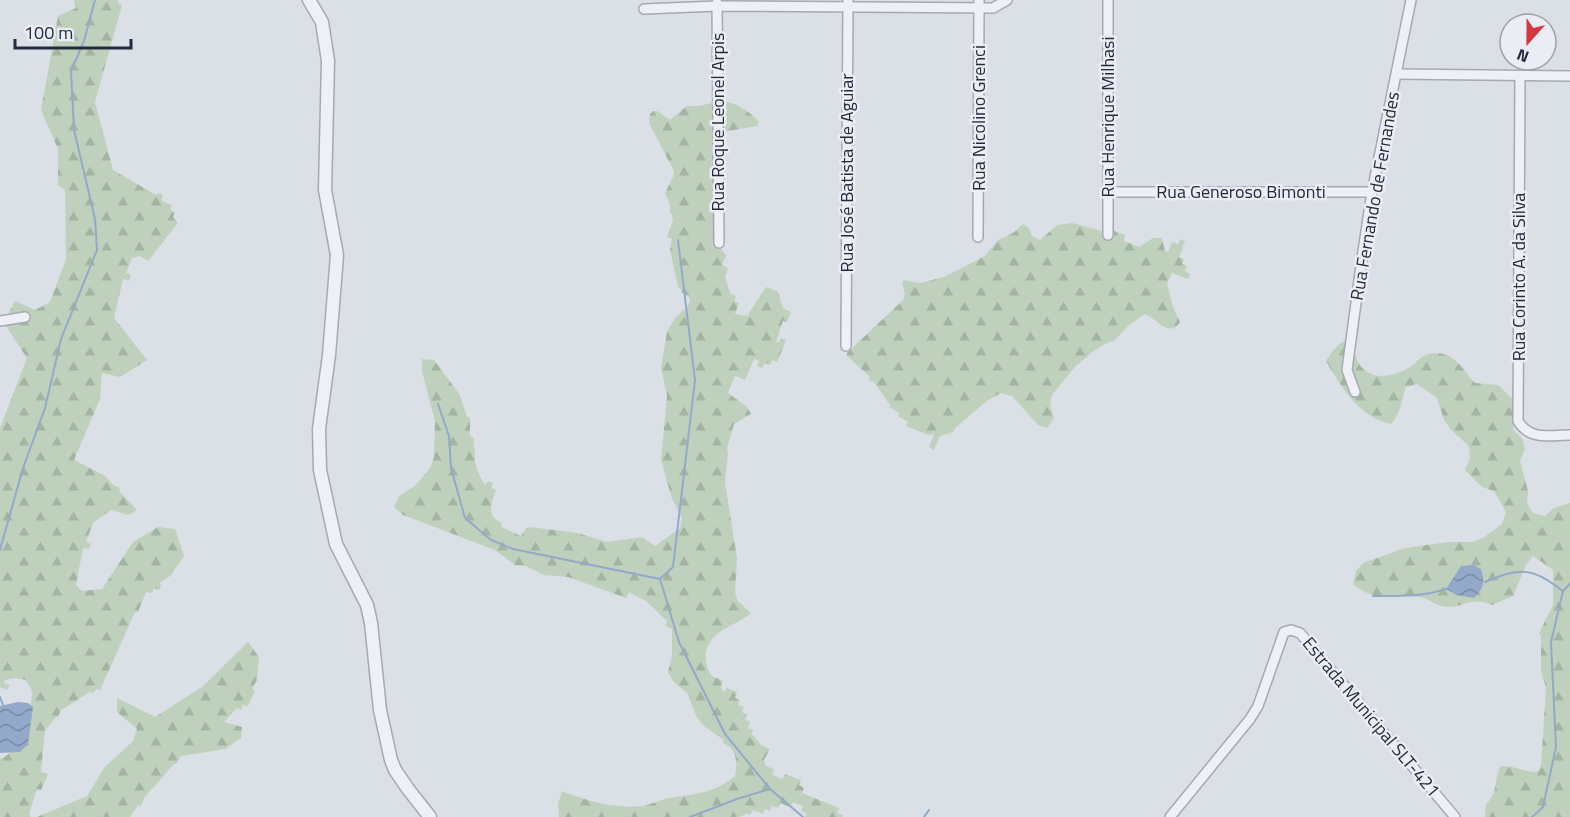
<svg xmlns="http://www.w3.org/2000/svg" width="1570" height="817" viewBox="0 0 1570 817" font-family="'Titillium Web',sans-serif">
	<defs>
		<pattern id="forest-firs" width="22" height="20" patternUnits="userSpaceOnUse" patternTransform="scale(1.5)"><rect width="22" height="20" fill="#bfd1bc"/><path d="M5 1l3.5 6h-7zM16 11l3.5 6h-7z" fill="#a4b4a2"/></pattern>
		<pattern id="water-waves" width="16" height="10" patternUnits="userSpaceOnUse" patternTransform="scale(1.5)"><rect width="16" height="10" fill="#93a9c9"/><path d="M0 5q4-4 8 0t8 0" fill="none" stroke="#788aa4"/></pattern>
	</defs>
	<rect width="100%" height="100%" fill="#dbdfe6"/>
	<g fill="url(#forest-firs)">
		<path d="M 74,0 L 118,0 L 118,3 L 122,5 L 95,102 L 113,170 L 156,195 L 158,193 L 163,195 L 161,201 L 172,205 L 170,210 L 175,212 L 173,217 L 178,223 L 148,261 L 140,256 L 132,258 L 126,273 L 131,275 L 129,281 L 123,279 L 114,318 L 147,360 L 120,377 L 102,373 L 100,399 L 74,460 L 105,476 L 113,485 L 120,488 L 119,491 L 137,510 L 129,515 L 111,510 L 93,523 L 86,542 L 91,544 L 89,549 L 83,548 L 76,585 L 82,591 L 102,589 L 133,542 L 158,527 L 175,529 L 184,556 L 170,576 L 159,583 L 161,585 L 159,590 L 154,588 L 152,593 L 146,592 L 138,612 L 135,612 L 100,690 L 96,689 L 93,693 L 90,692 L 61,710 L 58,717 L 57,716 L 45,730 L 41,772 L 48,774 L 41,790 L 37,789 L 29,814 L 31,817 L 0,817 L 0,759 C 20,753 31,713 32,693 C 32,688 28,684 26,680 L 14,678 L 5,680 L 4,683 L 10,685 L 7,690 L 0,687 L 0,428 L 27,358 L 4,323 L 15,301 L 35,310 L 50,302 L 66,259 L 65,190 L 58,185 L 58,149 L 41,110 L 58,16 L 76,8 Z"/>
		<path d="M 722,101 C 737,103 749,111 759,122 L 757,126 L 728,131 L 720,141 L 716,244 L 726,255 L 722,265 L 728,268 L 725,277 L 730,293 L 736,296 L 734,301 L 739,303 L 735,314 L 747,316 L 766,287 L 778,292 L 783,308 L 791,312 L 787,322 L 783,321 L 776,342 L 778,343 L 781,338 L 786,340 L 777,362 L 772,360 L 770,365 L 765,363 L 762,368 L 757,366 L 759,361 L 754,359 L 745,380 L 735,376 L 728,393 L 747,407 L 751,414 L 734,424 L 727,448 L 728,453 L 725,482 L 737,558 L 735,592 L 738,601 L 751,613 C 740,623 723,627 714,637 C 703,648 703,664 712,676 L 723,681 L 721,687 L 724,692 L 727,688 L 737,692 L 735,698 L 740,700 L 738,705 L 744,707 L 742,712 L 747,715 L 745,720 L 750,722 L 748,728 L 753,730 L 752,734 L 761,745 L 770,749 L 764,760 L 766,766 L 774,769 L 772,775 L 783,779 L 785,774 L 801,780 L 799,785 L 804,788 L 802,793 L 839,808 L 837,813 L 843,815 L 842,817 L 805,817 L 806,813 L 801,811 L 803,806 L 793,802 L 790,807 L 780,803 L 778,808 L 772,806 L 770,811 L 765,809 L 763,814 L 753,810 L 750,815 L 746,814 L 739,817 L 559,817 L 558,804 L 562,791 C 588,801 614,809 643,806 C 653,804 661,799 670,798 C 695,794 715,793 735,776 C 737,762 738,749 723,743 L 724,740 L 705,727 L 697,718 L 687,693 L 673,681 L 668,672 L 672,656 L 672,629 L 665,626 L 667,621 L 646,601 L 629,592 L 626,598 L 568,577 L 544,575 L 526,566 L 515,565 L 495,550 L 403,515 L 394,507 L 399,496 L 415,486 L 430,468 L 434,457 L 435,421 L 422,371 L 422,359 L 434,360 L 460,395 L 467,417 L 470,418 L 470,436 L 474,438 C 472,444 475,448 475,452 C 474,466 478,473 485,485 L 488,481 L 493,483 L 491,488 L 496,490 C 491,503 486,517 502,523 L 501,527 L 521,536 L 526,528 L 530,527 L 578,533 L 607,542 L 642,537 L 655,546 L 680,528 L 682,518 L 672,499 L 661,460 L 667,396 L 661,368 L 667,332 L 675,318 L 688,306 L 690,300 L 688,296 L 681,292 L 682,290 L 678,287 L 670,250 L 672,239 L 667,237 L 673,220 L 672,214 L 670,213 L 670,204 L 665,193 L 673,177 L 674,171 L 649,123 L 650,114 L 653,111 L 657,111 L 670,120 L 687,106 L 698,106 Z"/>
		<path d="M 1072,223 L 1105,232 L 1109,229 L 1125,235 L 1124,241 L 1139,247 L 1153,238 L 1162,238 L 1165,251 L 1168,252 L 1172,242 L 1178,244 L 1180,239 L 1185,241 L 1179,257 L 1184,259 L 1182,264 L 1187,266 L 1185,272 L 1190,274 L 1188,279 L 1172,273 L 1167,284 L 1173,307 L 1180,322 C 1170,339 1156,318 1145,314 L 1129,325 L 1113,342 L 1111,341 L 1095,350 L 1076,366 L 1052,395 L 1050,403 L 1054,418 L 1047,428 L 1038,425 L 1012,396 L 1001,393 L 988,400 L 955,428 L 953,432 L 940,436 L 934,450 L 929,447 L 934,434 L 928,435 L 906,426 L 908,422 L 898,416 L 899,413 L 889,407 L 890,405 L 874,382 L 869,380 L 870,377 L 847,356 L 847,353 L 903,300 L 905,294 L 902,284 L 904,280 L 920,283 L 944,277 L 985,256 L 998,240 L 1013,233 L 1023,224 L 1029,228 L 1032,236 L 1040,240 L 1057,225 Z"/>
		<path d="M 1342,342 L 1353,342 C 1356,375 1376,383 1405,370 C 1417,364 1421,353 1436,353 C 1455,353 1464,371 1475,383 L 1498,385 L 1519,405 L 1513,430 L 1522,438 L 1525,449 L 1520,461 L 1528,491 L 1527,503 L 1533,513 L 1545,516 L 1554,508 L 1570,503 L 1570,817 L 1485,817 L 1486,804 C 1499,793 1493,779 1501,766 C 1513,765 1529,773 1535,772 C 1539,771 1540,768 1541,765 L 1546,688 L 1541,671 L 1541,636 L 1539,633 L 1553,605 L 1553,570 L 1533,556 L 1526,565 L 1513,596 L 1492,605 C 1471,596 1466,607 1446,607 C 1437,606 1429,599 1420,597 C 1393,592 1378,605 1353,584 L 1356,571 L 1363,563 L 1405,548 L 1448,542 L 1472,542 L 1483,538 L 1502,524 L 1506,512 L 1494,491 L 1482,487 L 1465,470 L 1470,458 L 1469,446 L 1452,431 L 1444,420 L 1437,398 L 1417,384 L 1406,387 C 1401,401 1401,413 1391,424 C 1359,417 1342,388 1326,361 L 1333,350 Z"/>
		<path d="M 248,642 L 259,657 L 257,680 L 252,689 L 255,691 L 248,706 L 243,705 L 241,710 L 237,708 L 224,722 L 242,727 L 241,738 L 225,749 L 181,756 L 176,764 L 174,764 L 144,798 L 141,806 L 138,805 L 130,817 L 37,817 L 87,796 L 104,768 L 133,741 L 137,729 L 117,712 L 117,698 L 155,717 L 202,687 Z"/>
	</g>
	<g fill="url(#water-waves)">
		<path d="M 1473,565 L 1481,569 C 1485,583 1484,587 1474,598 L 1457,595 L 1446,589 L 1461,566 Z"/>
		<path d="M 18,702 L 28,703 L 33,707 L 28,744 L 20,752 L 0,753 L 0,706 Z"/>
	</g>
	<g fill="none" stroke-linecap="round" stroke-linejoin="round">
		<g stroke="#93a9c9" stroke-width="2">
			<path d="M 678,240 L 695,380 L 673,567 L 660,579 L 679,642 L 725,734 L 770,789 L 803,817"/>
			<path d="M 438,404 L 449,436 L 451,468 L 465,518 L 491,540 L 513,549 L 660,579"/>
			<path d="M 0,550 L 23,468 L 45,408 L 61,339 L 97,250 L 95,219 L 74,130 L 71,71 L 84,41 L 95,0"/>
			<path d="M 1485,582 C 1521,567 1531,567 1563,591"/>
			<path d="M 1373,596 C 1398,596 1422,597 1446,589"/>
			<path d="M 0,697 L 3,705"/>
			<path d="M 690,817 L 737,799 L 770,789"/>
			<path d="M 924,817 L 929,810"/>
			<path d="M 1532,817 L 1543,807 L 1556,747 L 1551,642 L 1563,591 L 1570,584"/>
		</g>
		<defs>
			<g id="minor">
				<path d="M 717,3 L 719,243"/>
				<path d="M 644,9 L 717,6 L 993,8 L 1007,0"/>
				<path d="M 1397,74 L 1570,76"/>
				<path d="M 1520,76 L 1518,421 C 1530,441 1550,435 1570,435"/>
				<path d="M 1109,192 L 1372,192"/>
				<path d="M 1108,235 L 1108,0"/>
				<path d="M 978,237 L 979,0"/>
				<path d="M 0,321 L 25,317"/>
				<path d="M 846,346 L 848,0"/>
				<path d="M 1355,392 L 1347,370 L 1362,258 L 1372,192 L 1411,0"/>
				<path d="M 1170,817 L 1250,719 L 1258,706 L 1284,632 L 1291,630 L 1300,633 L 1455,817"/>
			</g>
			<path id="tertiary" d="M 309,0 L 322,22 L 328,61 L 325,190 L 337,255 L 329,355 L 319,429 L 320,470 L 336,544 L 367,605 L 371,623 L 380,710 L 391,760 L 395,770 L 408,789 L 430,817"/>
		</defs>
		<use href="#minor" stroke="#a4a9b3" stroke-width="12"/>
		<use href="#tertiary" stroke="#a4a9b3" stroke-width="15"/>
		<use href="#minor" stroke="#eef0f5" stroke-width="9"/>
		<use href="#tertiary" stroke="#eef0f5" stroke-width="12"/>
	</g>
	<g text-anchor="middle" stroke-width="5" stroke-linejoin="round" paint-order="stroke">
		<g font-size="18" fill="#242b3d" stroke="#eaeef4">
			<text transform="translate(1108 117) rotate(-90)" y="6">Rua Henrique Milhasi</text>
			<text transform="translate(979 118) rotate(-90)" y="6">Rua Nicolino Grenci</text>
			<text transform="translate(718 122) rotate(-90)" y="6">Rua Roque Leonel Arpis</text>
			<text transform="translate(847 173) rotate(-90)" y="6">Rua José Batista de Aguiar</text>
			<text x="1241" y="198">Rua Generoso Bimonti</text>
			<text transform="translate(1375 196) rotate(-80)" y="6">Rua Fernando de Fernandes</text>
			<text transform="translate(1519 277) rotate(-90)" y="6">Rua Corinto A. da Silva</text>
			<text transform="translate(1371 717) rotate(50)" y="6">Estrada Municipal SLT-421</text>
		</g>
	</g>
	<g transform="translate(1528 42) rotate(201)"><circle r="28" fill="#eaeef4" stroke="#9ba0ab" stroke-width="1.5"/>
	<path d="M0-4.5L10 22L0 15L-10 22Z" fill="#d43742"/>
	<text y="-9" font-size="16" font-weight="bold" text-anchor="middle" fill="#242b3d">N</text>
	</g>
	<path d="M15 39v9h116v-9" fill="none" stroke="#242b3d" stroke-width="3"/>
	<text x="24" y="39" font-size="18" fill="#242b3d" stroke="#eaeef4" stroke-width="4.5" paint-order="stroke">100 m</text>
</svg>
